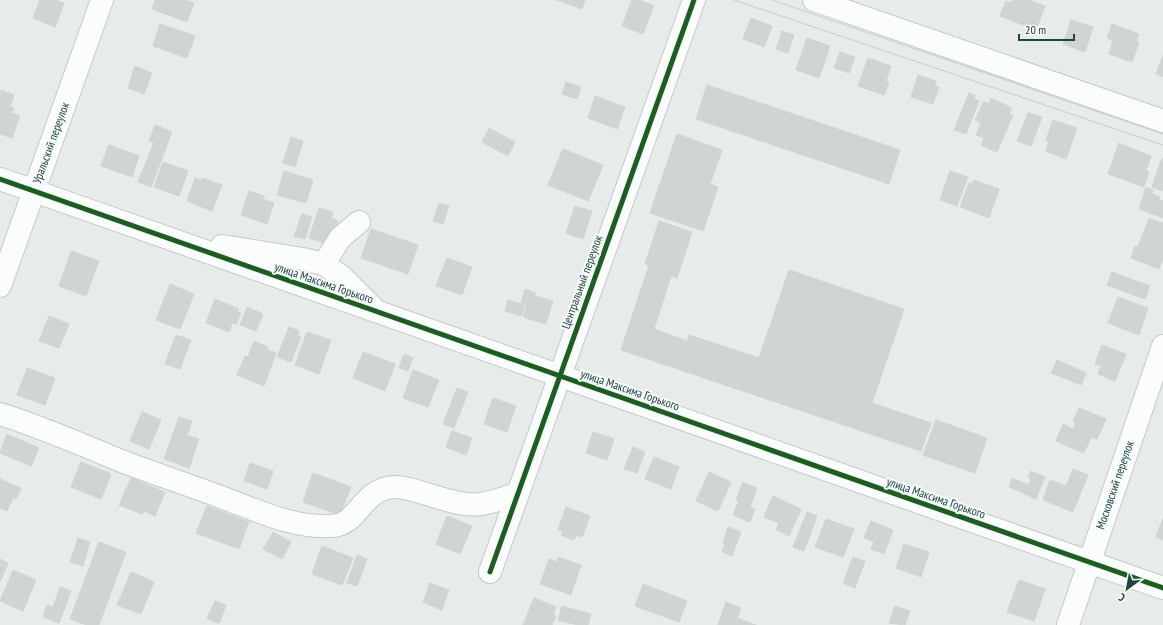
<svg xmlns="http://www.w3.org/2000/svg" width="1163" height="625" viewBox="0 0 1163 625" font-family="'PT Sans Narrow',sans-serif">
	<rect width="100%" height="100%" fill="#e7eceb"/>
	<g fill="#cfd5d4" stroke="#cfd5d4">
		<path d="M 40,0 L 56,0 L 64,3 L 55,27 L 33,18 Z"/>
		<path d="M 155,0 L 186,0 L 194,3 L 187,22 L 152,9 Z"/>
		<path d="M 557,0 L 585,0 L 582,9 Z"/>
		<path d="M 632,0 L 639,0 L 654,6 L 643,34 L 622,26 Z"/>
		<path d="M 1013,0 L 1028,0 L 1045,6 L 1036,30 L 1000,16 L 1006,1 L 1012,3 Z"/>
		<path d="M 751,18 L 772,26 L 764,47 L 743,39 Z"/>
		<path d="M 1071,20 L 1093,27 L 1085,52 L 1063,44 Z"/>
		<path d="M 160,24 L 195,36 L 187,58 L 153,46 Z"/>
		<path d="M 1112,24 L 1139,34 L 1136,41 L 1139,42 L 1132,62 L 1109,54 L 1113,41 L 1107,38 Z"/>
		<path d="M 782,31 L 794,35 L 788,53 L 776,49 Z"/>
		<path d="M 807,38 L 830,46 L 819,78 L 796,70 Z"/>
		<path d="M 840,52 L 855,57 L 849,73 L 834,68 Z"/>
		<path d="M 1163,55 L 1163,77 L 1156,74 Z"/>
		<path d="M 868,58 L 891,66 L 886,81 L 889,82 L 884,95 L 858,86 Z"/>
		<path d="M 135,66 L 152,73 L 144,94 L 128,88 Z"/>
		<path d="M 918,75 L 936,81 L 935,86 L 939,87 L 933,104 L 911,97 Z"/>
		<path d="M 566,82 L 581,87 L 577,99 L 562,94 Z"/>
		<path d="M 707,85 L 900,150 L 889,184 L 696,119 Z"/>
		<path d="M 1,90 L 14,95 L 10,107 L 14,108 L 12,113 L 20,116 L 12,138 L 0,134 Z"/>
		<path d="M 969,93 L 975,95 L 974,99 L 979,101 L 966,134 L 954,130 Z"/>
		<path d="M 595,96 L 625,107 L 617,129 L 588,118 Z"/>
		<path d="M 991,98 L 1012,108 L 1009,114 L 1013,115 L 997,152 L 981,145 L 984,138 L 976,135 L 981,123 L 975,120 L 984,101 L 989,104 Z"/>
		<path d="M 1028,113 L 1042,117 L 1031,146 L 1017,141 Z"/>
		<path d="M 1053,120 L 1077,128 L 1066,159 L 1046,151 L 1049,141 L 1046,140 Z"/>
		<path d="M 155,125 L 172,132 L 151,187 L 138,182 L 154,142 L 149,141 Z"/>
		<path d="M 489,128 L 515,142 L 508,156 L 482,142 Z"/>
		<path d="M 677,134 L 722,150 L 710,184 L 718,187 L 703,231 L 650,213 Z"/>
		<path d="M 291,137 L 303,141 L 295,167 L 283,163 Z"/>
		<path d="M 1119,143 L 1151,156 L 1146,171 L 1149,172 L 1144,187 L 1108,174 Z"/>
		<path d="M 109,145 L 139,156 L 132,177 L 101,166 Z"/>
		<path d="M 563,149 L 603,165 L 588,201 L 548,185 Z"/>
		<path d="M 1162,158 L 1163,159 L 1163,191 L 1152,187 Z"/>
		<path d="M 163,162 L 188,171 L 179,196 L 154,187 Z"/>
		<path d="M 284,171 L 313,180 L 306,203 L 277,195 Z"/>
		<path d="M 950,171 L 968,177 L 957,206 L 940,200 Z"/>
		<path d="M 195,178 L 201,181 L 202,178 L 222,185 L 212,211 L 187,201 Z"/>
		<path d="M 974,180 L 999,189 L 989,218 L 960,207 L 969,183 L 973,184 Z"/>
		<path d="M 1146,187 L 1153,190 L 1152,194 L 1160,197 L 1159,200 L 1163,201 L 1163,218 L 1139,209 Z"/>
		<path d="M 249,191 L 264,196 L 263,199 L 274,203 L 267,224 L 241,215 Z"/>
		<path d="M 439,203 L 449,206 L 443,224 L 433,221 Z"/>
		<path d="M 575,206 L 592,211 L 583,239 L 566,233 Z"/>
		<path d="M 319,208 L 333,212 L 331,218 L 338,221 L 330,245 L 309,238 Z"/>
		<path d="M 302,214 L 312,217 L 305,239 L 294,236 Z"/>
		<path d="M 1149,218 L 1163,223 L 1163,258 L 1159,269 L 1131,258 L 1135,246 L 1138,247 Z"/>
		<path d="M 659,221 L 692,232 L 677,278 L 671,276 L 654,329 L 687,341 L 689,335 L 759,358 L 789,270 L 904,309 L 872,403 L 931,423 L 921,451 L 621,350 L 649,265 L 645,264 Z"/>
		<path d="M 371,229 L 418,245 L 408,274 L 361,258 Z"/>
		<path d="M 71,251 L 99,261 L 86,296 L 59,286 Z"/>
		<path d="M 447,258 L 472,267 L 462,295 L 436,286 Z"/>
		<path d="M 1112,272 L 1150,286 L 1145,299 L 1107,285 Z"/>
		<path d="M 170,284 L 194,294 L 180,329 L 156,320 Z"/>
		<path d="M 525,289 L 535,293 L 535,296 L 553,301 L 546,324 L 523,317 L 527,304 L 521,303 Z"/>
		<path d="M 1118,297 L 1148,308 L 1139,335 L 1108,323 Z"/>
		<path d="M 215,299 L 239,309 L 237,312 L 241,313 L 236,324 L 232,323 L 229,332 L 206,323 Z"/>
		<path d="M 508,300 L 525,305 L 521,316 L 505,311 Z"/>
		<path d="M 247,307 L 263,314 L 256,331 L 240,325 Z"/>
		<path d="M 49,316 L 69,324 L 59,348 L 39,341 Z"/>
		<path d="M 289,327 L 299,331 L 298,336 L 301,337 L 291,362 L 277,357 Z"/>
		<path d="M 307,332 L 331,340 L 319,374 L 295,365 Z"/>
		<path d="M 176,335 L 191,340 L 180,369 L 165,364 Z"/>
		<path d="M 254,341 L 268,347 L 267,350 L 276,353 L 264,386 L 237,375 L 245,356 L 248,357 Z"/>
		<path d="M 1102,345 L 1126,354 L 1115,381 L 1098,374 L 1101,366 L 1095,364 Z"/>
		<path d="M 363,352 L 395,364 L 385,391 L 353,378 Z"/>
		<path d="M 404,354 L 413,358 L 408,371 L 399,368 Z"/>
		<path d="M 1057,360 L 1086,373 L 1081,385 L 1051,373 Z"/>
		<path d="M 27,368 L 55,378 L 45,405 L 17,395 Z"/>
		<path d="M 413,370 L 439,380 L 428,407 L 403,398 Z"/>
		<path d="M 457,388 L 468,392 L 454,428 L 443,424 Z"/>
		<path d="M 493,398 L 516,406 L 507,432 L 484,424 Z"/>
		<path d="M 1079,408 L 1106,419 L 1097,439 L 1091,437 L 1084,453 L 1056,441 L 1063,424 L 1073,429 L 1076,423 L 1073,421 Z"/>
		<path d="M 142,412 L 161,420 L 149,449 L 130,441 Z"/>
		<path d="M 179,417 L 192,421 L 187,435 L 199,439 L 189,468 L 164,459 Z"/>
		<path d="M 936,420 L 987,438 L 975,473 L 923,455 Z"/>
		<path d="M 452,431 L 472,438 L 466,455 L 446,447 Z"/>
		<path d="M 593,432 L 614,439 L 607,460 L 586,453 Z"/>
		<path d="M 7,434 L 39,448 L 31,466 L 0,453 Z"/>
		<path d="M 633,447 L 645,452 L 637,473 L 624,469 Z"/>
		<path d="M 654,457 L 679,467 L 671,489 L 645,479 Z"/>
		<path d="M 81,462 L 111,474 L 101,499 L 71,487 Z"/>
		<path d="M 250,463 L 273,471 L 267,489 L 244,481 Z"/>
		<path d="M 1073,469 L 1088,475 L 1073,512 L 1043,500 L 1050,480 L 1066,486 Z"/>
		<path d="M 1031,471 L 1045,477 L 1036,499 L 1009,487 L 1012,478 L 1028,485 L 1031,479 L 1028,477 Z"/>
		<path d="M 709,472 L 731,482 L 718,511 L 696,501 Z"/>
		<path d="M 313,473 L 351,487 L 340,515 L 303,502 Z"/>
		<path d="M 131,478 L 165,492 L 155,516 L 144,511 L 142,514 L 119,505 Z"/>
		<path d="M 0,479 L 21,488 L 16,499 L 13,498 L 7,511 L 0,508 Z"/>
		<path d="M 743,482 L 757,488 L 750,507 L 755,509 L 750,522 L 733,515 L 739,501 L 736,500 Z"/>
		<path d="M 773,496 L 801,509 L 789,536 L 776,530 L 779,523 L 764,517 Z"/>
		<path d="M 207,506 L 249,522 L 239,549 L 196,533 Z"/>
		<path d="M 566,507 L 590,516 L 582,537 L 576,535 L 574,540 L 561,535 L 563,531 L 558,530 Z"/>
		<path d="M 807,512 L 817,516 L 804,551 L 793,547 Z"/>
		<path d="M 447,516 L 472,526 L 460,554 L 436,544 Z"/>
		<path d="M 1163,518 L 1163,540 L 1156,537 Z"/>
		<path d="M 826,519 L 854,529 L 843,557 L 815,547 Z"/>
		<path d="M 871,521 L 893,530 L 884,554 L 871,549 L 874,542 L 864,538 Z"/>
		<path d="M 728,527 L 741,532 L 732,556 L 722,552 L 725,544 L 723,543 Z"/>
		<path d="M 273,532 L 291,542 L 282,559 L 263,549 Z"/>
		<path d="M 78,538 L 90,542 L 83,566 L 70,562 Z"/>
		<path d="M 99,542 L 126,552 L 99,625 L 87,625 L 70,619 Z"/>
		<path d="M 904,544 L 929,552 L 921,577 L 896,568 Z"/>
		<path d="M 322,546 L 353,558 L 342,585 L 312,574 Z"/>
		<path d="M 357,555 L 367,559 L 357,586 L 347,583 Z"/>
		<path d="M 558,557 L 581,565 L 571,595 L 540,584 L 549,559 L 557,562 Z"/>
		<path d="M 853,557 L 865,561 L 855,588 L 843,583 Z"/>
		<path d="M 0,559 L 8,563 L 0,582 Z"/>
		<path d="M 13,570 L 36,580 L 23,611 L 0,601 Z"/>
		<path d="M 131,572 L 154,582 L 141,614 L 117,605 Z"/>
		<path d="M 1019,580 L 1045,589 L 1034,621 L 1007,612 Z"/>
		<path d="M 430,583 L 449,590 L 442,610 L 423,602 Z"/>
		<path d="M 643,584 L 687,601 L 679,622 L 635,606 Z"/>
		<path d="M 60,587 L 71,591 L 59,623 L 43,617 L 47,605 L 53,607 Z"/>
		<path d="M 534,598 L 556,607 L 553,615 L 556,616 L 552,625 L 523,625 Z"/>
		<path d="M 215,601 L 226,605 L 219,623 L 207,619 Z"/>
		<path d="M 726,602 L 741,608 L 737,618 L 756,625 L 718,625 Z"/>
		<path d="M 562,606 L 591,614 L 588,625 L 578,625 L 558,620 Z"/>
		<path d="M 895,606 L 910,611 L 905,625 L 889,623 Z"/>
	</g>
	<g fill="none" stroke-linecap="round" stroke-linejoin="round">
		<defs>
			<g id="minor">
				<path d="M 814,0 L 1163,121"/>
				<path d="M 0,179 L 1163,588"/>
				<path d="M 222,246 L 303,259 L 324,264 L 342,277 L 373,308"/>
				<path d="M 324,264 L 340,238 L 359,222"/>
				<path d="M 0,286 L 102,0"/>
				<path d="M 0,414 C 41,427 81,444 121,461 C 153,473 186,484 218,496 C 254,509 291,528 331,526 C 359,526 361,488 395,487 C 407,487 419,492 430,495 C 471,508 478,508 518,493"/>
				<path d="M 490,572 L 694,0"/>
				<path d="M 1068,625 L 1163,346"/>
			</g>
		</defs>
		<use href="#minor" stroke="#c4c9c8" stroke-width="24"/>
		<use href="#minor" stroke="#fbfcfc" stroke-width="22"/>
		<g stroke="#c8cdcc" stroke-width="1">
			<path d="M 734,0 L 1163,145"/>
			<path d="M 772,0 L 1163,134"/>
		</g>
		<defs>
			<g id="cycleway">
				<path d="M 0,179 L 1163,588"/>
				<path d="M 490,572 L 694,0"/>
			</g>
		</defs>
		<use href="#cycleway" stroke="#f5fbf9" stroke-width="8"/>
		<use href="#cycleway" stroke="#1b5e20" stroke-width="5"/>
	</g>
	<g text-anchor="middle" stroke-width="4" stroke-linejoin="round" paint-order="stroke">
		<g font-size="12" fill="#214342" stroke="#f5fbf9">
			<text transform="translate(51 143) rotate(-70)" y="4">Уральский переулок</text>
			<text transform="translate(582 282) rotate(-70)" y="4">Центральный переулок</text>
			<text transform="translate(324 283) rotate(19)" y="4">улица Максима Горького</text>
			<text transform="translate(630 390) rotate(19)" y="4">улица Максима Горького</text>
			<text transform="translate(1115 485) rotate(-71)" y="4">Московский переулок</text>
			<text transform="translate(936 498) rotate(19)" y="4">улица Максима Горького</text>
		</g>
	</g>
	<g transform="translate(1127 589) rotate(212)" stroke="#f5fbf9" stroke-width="3" paint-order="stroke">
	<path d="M0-3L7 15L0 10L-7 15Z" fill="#214342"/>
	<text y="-6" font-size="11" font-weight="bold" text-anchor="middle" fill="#214342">С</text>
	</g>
	<path d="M1019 34v6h55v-6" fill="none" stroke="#214342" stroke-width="2"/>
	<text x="1025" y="34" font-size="12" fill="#214342" stroke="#f5fbf9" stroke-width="3" paint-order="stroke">20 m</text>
</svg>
